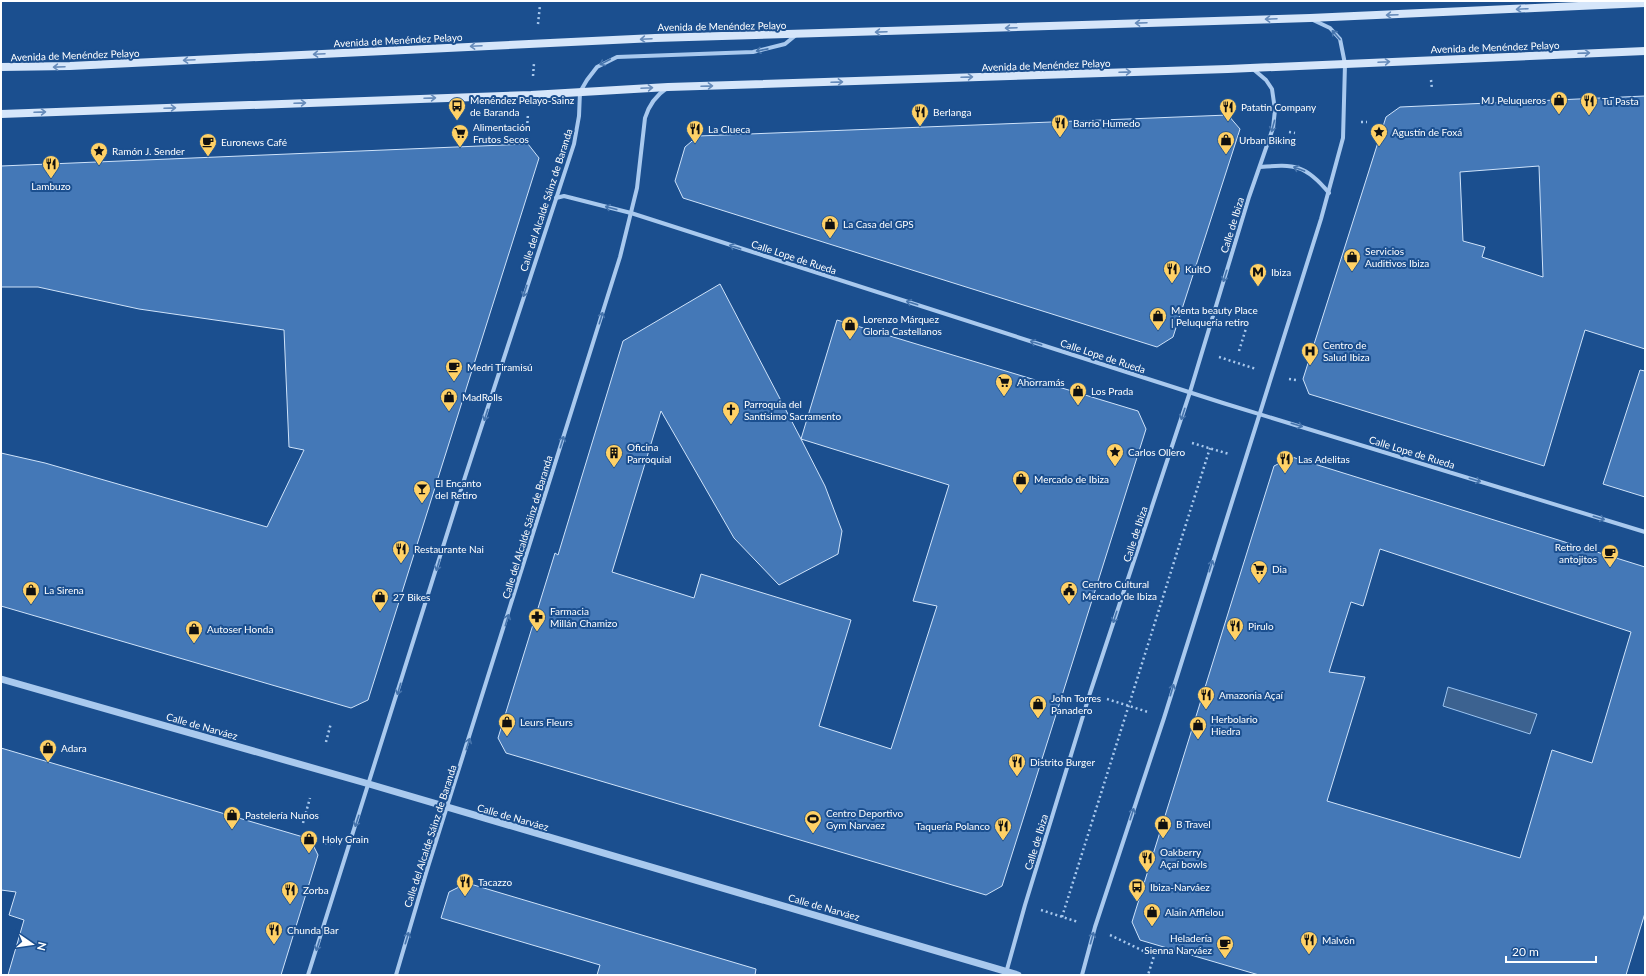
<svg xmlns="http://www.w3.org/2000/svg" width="1646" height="976" viewBox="0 0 1646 976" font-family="Lato,sans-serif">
	<rect width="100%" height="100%" fill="#1b4f8f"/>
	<path fill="#3c6290" stroke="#9cc4f0" d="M 1448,687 L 1537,714 L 1530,734 L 1443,706 Z"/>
	<g fill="#4478b7" stroke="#cfe3fa" fill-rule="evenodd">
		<path d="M 1645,96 L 1645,349 L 1585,330 L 1544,466 L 1309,394 L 1303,379 L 1386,117 L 1400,107 ZM 1539,166 L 1543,277 L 1482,257 L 1485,247 L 1463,241 L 1460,172 Z"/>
		<path d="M 1228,115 L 1240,129 L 1173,337 L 1157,347 L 683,198 L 675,181 L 685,147 L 698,136 Z"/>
		<path d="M 528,144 L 539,158 L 368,700 L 351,708 L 1,606 L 1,453 L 45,463 L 267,527 L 304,450 L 289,447 L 284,330 L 139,309 L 38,287 L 1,287 L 1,166 Z"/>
		<path d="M 720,284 L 801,439 L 837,320 L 1138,411 L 1146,429 L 1002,886 L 986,895 L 506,753 L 498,738 L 555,553 L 558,555 L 623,341 ZM 661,411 L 734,538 L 779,585 L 838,554 L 842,531 L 825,486 L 801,439 L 949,485 L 913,601 L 937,606 L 891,749 L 819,726 L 851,620 L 701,574 L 694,598 L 612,572 Z"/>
		<path d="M 1640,370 L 1645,371 L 1645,497 L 1603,484 Z"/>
		<path d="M 1292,457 L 1645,567 L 1645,913 L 1626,975 L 1259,975 L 1140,940 L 1132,922 L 1249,546 L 1274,466 ZM 1380,549 L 1631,632 L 1592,763 L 1552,750 L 1520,858 L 1327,801 L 1365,677 L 1329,672 L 1351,602 L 1363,606 Z"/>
		<path d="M 1,748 L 310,839 L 318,855 L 281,975 L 8,975 L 24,920 L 9,915 L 16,892 L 1,890 Z"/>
		<path d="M 467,883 L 756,969 L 755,975 L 597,975 L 600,965 L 441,918 L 449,892 Z"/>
	</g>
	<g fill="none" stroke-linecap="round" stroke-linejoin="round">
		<g stroke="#a9c9ee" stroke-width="2.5" stroke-dasharray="2 3" stroke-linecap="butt">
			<path d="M 699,2 L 699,1"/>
			<path d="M 538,24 L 540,5"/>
			<path d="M 533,76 L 534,63"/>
			<path d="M 1431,80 L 1432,89"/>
			<path d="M 1361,122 L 1367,122"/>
			<path d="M 527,128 L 528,114"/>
			<path d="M 1289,132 L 1295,133"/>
			<path d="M 1239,351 L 1248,322"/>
			<path d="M 1219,357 L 1256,369"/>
			<path d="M 1289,379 L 1296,380"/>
			<path d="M 1192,443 L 1229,454"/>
			<path d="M 1107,699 L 1148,712"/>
			<path d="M 326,742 L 331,723"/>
			<path d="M 303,823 L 310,798"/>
			<path d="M 325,843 L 331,844"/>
			<path d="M 1041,910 L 1078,922"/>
			<path d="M 1062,917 L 1210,448"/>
			<path d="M 1110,935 L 1154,956 L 1148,975"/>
		</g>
		<g stroke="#a9c9ee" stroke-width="4">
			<path d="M 1260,167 C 1295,164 1306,165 1329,193"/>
			<path d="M 556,198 L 564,196 L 572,198 L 631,213 L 1223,403 L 1645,532"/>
			<path d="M 1006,973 L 1025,905 L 1090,693 L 1190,392 L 1249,197 L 1273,128 L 1275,110 L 1272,89 L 1266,80 L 1253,69"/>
			<path d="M 308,975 L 465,477 L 574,144 L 579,116 L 580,92 L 587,80 L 597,67 L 617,57 L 753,52 L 785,44 L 796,35"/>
			<path d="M 396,975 L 427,870 L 620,257 L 637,188 L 645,118 C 649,105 655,96 667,88"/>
			<path d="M 1082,975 L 1095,927 L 1164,718 L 1321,219 L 1343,138 L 1345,64 L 1340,39 L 1330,28 L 1313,20"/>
		</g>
		<path stroke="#a9c9ee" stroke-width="7" d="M 1,679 L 369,784 L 1018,975"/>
		<g stroke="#d6e6fa" stroke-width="8">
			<path d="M 1,67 L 70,66 L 655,38 L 1310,18 L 1645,3"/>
			<path d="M 1,114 L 531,95 L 668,87 L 1228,69 L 1645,51"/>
		</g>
	</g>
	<defs><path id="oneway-shaft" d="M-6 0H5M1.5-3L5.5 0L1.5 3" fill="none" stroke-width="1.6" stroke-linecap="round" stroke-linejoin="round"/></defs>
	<g stroke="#668bba">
		<use href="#oneway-shaft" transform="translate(1522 9) rotate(177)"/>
		<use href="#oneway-shaft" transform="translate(1392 15) rotate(178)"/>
		<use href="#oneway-shaft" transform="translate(1271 19) rotate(178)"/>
		<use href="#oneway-shaft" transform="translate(1141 23) rotate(178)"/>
		<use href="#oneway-shaft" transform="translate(1011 28) rotate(178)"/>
		<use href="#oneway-shaft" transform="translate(881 32) rotate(178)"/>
		<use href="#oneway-shaft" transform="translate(646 39) rotate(177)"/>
		<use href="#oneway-shaft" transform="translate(476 46) rotate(177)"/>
		<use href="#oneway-shaft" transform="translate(1584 53) rotate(-2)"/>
		<use href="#oneway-shaft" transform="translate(319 54) rotate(177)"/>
		<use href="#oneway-shaft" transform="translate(189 60) rotate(177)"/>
		<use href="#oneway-shaft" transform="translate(1384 62) rotate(-3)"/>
		<use href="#oneway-shaft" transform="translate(59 67) rotate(178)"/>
		<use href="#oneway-shaft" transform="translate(1125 72) rotate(-2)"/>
		<use href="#oneway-shaft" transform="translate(967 77) rotate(-2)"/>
		<use href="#oneway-shaft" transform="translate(837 82) rotate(-2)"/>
		<use href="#oneway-shaft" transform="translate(707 86) rotate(-2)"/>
		<use href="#oneway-shaft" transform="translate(647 88) rotate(-3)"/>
		<use href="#oneway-shaft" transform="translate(430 98) rotate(-2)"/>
		<use href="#oneway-shaft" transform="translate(300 103) rotate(-2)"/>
		<use href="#oneway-shaft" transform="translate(170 108) rotate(-2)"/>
		<use href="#oneway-shaft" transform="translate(40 112) rotate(-2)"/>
	</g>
	<g stroke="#4674ac">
		<use href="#oneway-shaft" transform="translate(1336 35) rotate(-131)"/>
		<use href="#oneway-shaft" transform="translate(762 50) rotate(169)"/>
		<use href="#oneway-shaft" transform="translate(605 62) rotate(152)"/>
		<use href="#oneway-shaft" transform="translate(1273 126) rotate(105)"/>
		<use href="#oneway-shaft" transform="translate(1299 169) rotate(-160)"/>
		<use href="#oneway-shaft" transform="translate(611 208) rotate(-165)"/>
		<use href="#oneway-shaft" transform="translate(735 247) rotate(-162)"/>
		<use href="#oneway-shaft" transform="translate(1225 276) rotate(107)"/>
		<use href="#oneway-shaft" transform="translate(525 291) rotate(108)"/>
		<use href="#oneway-shaft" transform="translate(912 303) rotate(-162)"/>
		<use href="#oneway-shaft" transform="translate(601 318) rotate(-73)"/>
		<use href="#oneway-shaft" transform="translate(1036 343) rotate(-162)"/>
		<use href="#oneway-shaft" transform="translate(1183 414) rotate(108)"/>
		<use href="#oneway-shaft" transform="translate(486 415) rotate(108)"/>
		<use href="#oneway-shaft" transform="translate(1297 425) rotate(17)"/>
		<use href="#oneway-shaft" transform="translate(562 442) rotate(-73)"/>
		<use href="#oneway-shaft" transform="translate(1475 480) rotate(17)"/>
		<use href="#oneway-shaft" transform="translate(1599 518) rotate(17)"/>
		<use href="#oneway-shaft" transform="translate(438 565) rotate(107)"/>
		<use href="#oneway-shaft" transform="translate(1211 566) rotate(-73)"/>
		<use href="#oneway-shaft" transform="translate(1115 617) rotate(108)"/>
		<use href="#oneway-shaft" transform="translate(507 620) rotate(-73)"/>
		<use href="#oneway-shaft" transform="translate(399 689) rotate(107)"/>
		<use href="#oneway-shaft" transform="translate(1172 690) rotate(-73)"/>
		<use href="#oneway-shaft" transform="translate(468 744) rotate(-72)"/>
		<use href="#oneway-shaft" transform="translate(1132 814) rotate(-72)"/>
		<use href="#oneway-shaft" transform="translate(357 821) rotate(108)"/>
		<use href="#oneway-shaft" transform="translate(407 938) rotate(-73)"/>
		<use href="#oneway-shaft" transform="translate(1092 938) rotate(-74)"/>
		<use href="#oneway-shaft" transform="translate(318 945) rotate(108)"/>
	</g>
	<defs>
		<symbol id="shop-pin" viewBox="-11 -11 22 30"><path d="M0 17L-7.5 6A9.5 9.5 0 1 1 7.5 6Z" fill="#ffd166" stroke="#1b4f8f"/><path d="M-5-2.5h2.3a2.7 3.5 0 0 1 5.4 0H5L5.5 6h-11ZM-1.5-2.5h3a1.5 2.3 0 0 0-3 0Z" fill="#111"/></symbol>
		<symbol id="restaurant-pin" viewBox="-11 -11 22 30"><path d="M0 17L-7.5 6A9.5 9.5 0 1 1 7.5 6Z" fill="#ffd166" stroke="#1b4f8f"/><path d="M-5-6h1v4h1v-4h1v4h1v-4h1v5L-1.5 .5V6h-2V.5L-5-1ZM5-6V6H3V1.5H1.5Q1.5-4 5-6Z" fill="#111"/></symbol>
		<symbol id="bus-pin" viewBox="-11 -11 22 30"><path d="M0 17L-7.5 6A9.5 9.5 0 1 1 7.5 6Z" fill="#ffd166" stroke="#1b4f8f"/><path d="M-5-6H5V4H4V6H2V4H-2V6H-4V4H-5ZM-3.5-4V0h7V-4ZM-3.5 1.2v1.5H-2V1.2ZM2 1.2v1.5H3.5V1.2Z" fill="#111"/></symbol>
		<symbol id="sight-pin" viewBox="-11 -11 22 30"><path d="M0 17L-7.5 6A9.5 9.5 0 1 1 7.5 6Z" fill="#ffd166" stroke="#1b4f8f"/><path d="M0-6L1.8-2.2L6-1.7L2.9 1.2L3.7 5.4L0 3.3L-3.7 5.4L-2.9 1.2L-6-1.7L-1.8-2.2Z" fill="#111"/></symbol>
		<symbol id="supermarket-pin" viewBox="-11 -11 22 30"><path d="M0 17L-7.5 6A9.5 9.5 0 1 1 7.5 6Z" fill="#ffd166" stroke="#1b4f8f"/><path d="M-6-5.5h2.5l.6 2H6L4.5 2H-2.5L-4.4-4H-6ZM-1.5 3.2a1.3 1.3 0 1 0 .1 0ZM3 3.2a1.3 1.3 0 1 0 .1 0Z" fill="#111"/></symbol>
		<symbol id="cafe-pin" viewBox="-11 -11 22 30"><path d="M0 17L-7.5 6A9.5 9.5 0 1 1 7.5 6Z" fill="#ffd166" stroke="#1b4f8f"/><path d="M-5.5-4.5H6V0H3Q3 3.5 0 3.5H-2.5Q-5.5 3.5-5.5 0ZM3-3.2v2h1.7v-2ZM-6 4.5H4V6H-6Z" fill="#111"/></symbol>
		<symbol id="metro-pin" viewBox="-11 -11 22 30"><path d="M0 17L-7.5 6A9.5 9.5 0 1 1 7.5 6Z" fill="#ffd166" stroke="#1b4f8f"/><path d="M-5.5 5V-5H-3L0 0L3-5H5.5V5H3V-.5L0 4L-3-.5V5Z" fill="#111"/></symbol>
		<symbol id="hospital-pin" viewBox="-11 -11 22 30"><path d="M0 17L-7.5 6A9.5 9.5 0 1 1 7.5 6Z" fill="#ffd166" stroke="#1b4f8f"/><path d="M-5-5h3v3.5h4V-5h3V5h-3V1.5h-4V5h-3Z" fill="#111"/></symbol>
		<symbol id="church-pin" viewBox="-11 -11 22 30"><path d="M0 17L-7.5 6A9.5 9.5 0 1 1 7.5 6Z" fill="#ffd166" stroke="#1b4f8f"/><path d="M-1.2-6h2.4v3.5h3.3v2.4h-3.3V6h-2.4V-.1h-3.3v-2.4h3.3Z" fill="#111"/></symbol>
		<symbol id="building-pin" viewBox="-11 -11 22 30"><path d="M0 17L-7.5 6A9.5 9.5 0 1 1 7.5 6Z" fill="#ffd166" stroke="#1b4f8f"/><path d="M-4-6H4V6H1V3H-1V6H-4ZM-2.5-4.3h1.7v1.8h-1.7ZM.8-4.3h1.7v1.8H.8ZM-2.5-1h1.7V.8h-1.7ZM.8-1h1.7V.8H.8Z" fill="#111"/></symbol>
		<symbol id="bar-pin" viewBox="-11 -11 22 30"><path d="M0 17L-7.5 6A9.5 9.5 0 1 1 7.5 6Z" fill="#ffd166" stroke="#1b4f8f"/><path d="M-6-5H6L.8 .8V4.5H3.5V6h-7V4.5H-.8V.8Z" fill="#111"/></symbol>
		<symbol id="civic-pin" viewBox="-11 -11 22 30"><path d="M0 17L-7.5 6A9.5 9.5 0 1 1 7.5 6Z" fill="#ffd166" stroke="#1b4f8f"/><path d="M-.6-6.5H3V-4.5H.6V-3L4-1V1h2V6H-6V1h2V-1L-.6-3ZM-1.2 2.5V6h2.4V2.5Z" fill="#111"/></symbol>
		<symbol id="pharmacy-pin" viewBox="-11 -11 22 30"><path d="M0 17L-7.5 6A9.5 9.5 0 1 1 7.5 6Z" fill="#ffd166" stroke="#1b4f8f"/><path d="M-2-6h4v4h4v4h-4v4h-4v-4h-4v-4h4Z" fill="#111"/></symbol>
		<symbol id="stadium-pin" viewBox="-11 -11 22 30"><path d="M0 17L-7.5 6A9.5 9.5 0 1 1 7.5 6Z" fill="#ffd166" stroke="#1b4f8f"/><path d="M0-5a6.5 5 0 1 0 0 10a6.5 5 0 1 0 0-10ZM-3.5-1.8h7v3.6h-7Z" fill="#111"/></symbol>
	</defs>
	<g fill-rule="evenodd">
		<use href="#shop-pin" x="1549" y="90" width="20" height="27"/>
		<use href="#restaurant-pin" x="1579" y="91" width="20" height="27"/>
		<use href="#bus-pin" x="447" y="96" width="20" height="27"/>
		<use href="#restaurant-pin" x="1218" y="97" width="20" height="27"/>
		<use href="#restaurant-pin" x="910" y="102" width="20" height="27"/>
		<use href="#restaurant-pin" x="1050" y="113" width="20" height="27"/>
		<use href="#restaurant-pin" x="685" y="119" width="20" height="27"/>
		<use href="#sight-pin" x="1369" y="122" width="20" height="27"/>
		<use href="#supermarket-pin" x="450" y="123" width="20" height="27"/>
		<use href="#shop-pin" x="1216" y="130" width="20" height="27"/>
		<use href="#cafe-pin" x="198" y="132" width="20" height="27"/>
		<use href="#sight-pin" x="89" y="141" width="20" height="27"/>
		<use href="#restaurant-pin" x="41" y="154" width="20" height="27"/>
		<use href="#shop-pin" x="820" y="214" width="20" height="27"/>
		<use href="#shop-pin" x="1342" y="247" width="20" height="27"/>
		<use href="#restaurant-pin" x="1162" y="259" width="20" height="27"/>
		<use href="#metro-pin" x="1248" y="262" width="20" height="27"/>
		<use href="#shop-pin" x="1148" y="306" width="20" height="27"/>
		<use href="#shop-pin" x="840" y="315" width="20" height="27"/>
		<use href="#hospital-pin" x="1300" y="341" width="20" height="27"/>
		<use href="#cafe-pin" x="444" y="357" width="20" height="27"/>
		<use href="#supermarket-pin" x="994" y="372" width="20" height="27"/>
		<use href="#shop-pin" x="1068" y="381" width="20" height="27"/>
		<use href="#shop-pin" x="439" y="387" width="20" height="27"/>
		<use href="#church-pin" x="721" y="400" width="20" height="27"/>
		<use href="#sight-pin" x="1105" y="442" width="20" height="27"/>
		<use href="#building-pin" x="604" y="443" width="20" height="27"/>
		<use href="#restaurant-pin" x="1275" y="449" width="20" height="27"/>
		<use href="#shop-pin" x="1011" y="469" width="20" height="27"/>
		<use href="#bar-pin" x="412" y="479" width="20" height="27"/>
		<use href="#restaurant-pin" x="391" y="539" width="20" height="27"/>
		<use href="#cafe-pin" x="1600" y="543" width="20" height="27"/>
		<use href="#supermarket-pin" x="1249" y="559" width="20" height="27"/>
		<use href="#shop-pin" x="21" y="580" width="20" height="27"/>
		<use href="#civic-pin" x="1059" y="580" width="20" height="27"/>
		<use href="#shop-pin" x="370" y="587" width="20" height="27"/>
		<use href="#pharmacy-pin" x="527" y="607" width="20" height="27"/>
		<use href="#restaurant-pin" x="1225" y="616" width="20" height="27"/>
		<use href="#shop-pin" x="184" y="619" width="20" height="27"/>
		<use href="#restaurant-pin" x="1196" y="685" width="20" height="27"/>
		<use href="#shop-pin" x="1028" y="694" width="20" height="27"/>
		<use href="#shop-pin" x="497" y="712" width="20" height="27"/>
		<use href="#shop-pin" x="1188" y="715" width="20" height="27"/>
		<use href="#shop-pin" x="38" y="738" width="20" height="27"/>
		<use href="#restaurant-pin" x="1007" y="752" width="20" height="27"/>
		<use href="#shop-pin" x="222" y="805" width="20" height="27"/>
		<use href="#stadium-pin" x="803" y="809" width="20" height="27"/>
		<use href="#shop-pin" x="1153" y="814" width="20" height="27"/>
		<use href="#restaurant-pin" x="993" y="816" width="20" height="27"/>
		<use href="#shop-pin" x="299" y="829" width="20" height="27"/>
		<use href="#restaurant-pin" x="1137" y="848" width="20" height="27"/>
		<use href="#restaurant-pin" x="455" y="872" width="20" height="27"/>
		<use href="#bus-pin" x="1127" y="877" width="20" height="27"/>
		<use href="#restaurant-pin" x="280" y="880" width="20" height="27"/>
		<use href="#shop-pin" x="1142" y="902" width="20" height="27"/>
		<use href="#restaurant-pin" x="264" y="920" width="20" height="27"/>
		<use href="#restaurant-pin" x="1299" y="930" width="20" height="27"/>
		<use href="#cafe-pin" x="1215" y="934" width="20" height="27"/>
	</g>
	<g text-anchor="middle" stroke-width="4" stroke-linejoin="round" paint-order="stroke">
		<g font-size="10" fill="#fff" stroke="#1b4f8f">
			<text transform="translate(722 26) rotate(-1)" y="4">Avenida de Menéndez Pelayo</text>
			<text transform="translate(398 40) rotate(-3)" y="4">Avenida de Menéndez Pelayo</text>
			<text transform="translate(1495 47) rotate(-2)" y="4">Avenida de Menéndez Pelayo</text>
			<text transform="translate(75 55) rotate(-2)" y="4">Avenida de Menéndez Pelayo</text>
			<text transform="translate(1046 65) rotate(-2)" y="4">Avenida de Menéndez Pelayo</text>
			<text transform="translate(546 200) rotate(-72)" y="4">Calle del Alcalde Sáinz de Baranda</text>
			<text transform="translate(1232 225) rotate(-73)" y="4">Calle de Ibiza</text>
			<text transform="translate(794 257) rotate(18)" y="4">Calle Lope de Rueda</text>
			<text transform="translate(1103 356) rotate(18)" y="4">Calle Lope de Rueda</text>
			<text transform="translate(1412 452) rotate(17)" y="4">Calle Lope de Rueda</text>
			<text transform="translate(527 527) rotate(-73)" y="4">Calle del Alcalde Sáinz de Baranda</text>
			<text transform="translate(1135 534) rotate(-72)" y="4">Calle de Ibiza</text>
			<text transform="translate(202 726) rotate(16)" y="4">Calle de Narváez</text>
			<text transform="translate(513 817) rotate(16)" y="4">Calle de Narváez</text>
			<text transform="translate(430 836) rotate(-72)" y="4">Calle del Alcalde Sáinz de Baranda</text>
			<text transform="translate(1036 842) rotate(-73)" y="4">Calle de Ibiza</text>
			<text transform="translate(824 907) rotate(16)" y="4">Calle de Narváez</text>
		</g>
		<g font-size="10" fill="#fff" stroke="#1b4f8f" text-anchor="start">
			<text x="470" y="104">Menéndez Pelayo-Sainz<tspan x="470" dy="12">de Baranda</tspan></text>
			<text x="1546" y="104" text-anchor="end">MJ Peluqueros</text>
			<text x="1602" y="105">Tu Pasta</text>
			<text x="1241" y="111">Patatin Company</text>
			<text x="933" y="116">Berlanga</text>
			<text x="1073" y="127">Barrio Humedo</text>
			<text x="473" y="131">Alimentación<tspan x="473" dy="12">Frutos Secos</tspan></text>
			<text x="708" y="133">La Clueca</text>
			<text x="1392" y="136">Agustín de Foxá</text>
			<text x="1239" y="144">Urban Biking</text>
			<text x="221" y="146">Euronews Café</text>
			<text x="112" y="155">Ramón J. Sender</text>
			<text x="51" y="190" text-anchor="middle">Lambuzo</text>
			<text x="843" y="228">La Casa del GPS</text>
			<text x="1365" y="255">Servicios<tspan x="1365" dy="12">Auditivos Ibiza</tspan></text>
			<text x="1185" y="273">KultO</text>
			<text x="1271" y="276">Ibiza</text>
			<text x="1171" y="314">Menta beauty Place<tspan x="1171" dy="12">| Peluquería retiro</tspan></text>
			<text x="863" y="323">Lorenzo Márquez<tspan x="863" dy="12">Gloria Castellanos</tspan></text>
			<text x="1323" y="349">Centro de<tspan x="1323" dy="12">Salud Ibiza</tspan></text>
			<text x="467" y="371">Medri Tiramisú</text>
			<text x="1017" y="386">Ahorramás</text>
			<text x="1091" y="395">Los Prada</text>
			<text x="462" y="401">MadRolls</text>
			<text x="744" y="408">Parroquia del<tspan x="744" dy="12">Santísimo Sacramento</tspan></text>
			<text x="627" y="451">Oficina<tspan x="627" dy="12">Parroquial</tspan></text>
			<text x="1128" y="456">Carlos Ollero</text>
			<text x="1298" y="463">Las Adelitas</text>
			<text x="1034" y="483">Mercado de Ibiza</text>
			<text x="435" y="487">El Encanto<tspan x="435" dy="12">del Retiro</tspan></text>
			<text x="1597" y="551" text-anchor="end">Retiro del<tspan x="1597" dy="12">antojitos</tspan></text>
			<text x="414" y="553">Restaurante Nai</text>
			<text x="1272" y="573">Dia</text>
			<text x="1082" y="588">Centro Cultural<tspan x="1082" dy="12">Mercado de Ibiza</tspan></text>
			<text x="44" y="594">La Sirena</text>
			<text x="393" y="601">27 Bikes</text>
			<text x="550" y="615">Farmacia<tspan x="550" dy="12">Millán Chamizo</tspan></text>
			<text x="1248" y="630">Pirulo</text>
			<text x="207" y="633">Autoser Honda</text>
			<text x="1219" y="699">Amazonia Açaí</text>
			<text x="1051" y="702">John Torres<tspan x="1051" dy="12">Panadero</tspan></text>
			<text x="1211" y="723">Herbolario<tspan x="1211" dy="12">Hiedra</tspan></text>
			<text x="520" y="726">Leurs Fleurs</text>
			<text x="61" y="752">Adara</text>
			<text x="1030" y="766">Distrito Burger</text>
			<text x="826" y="817">Centro Deportivo<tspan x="826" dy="12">Gym Narvaez</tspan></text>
			<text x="245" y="819">Pastelería Nunos</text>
			<text x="1176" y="828">B Travel</text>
			<text x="990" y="830" text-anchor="end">Taquería Polanco</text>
			<text x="322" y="843">Holy Grain</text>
			<text x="1160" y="856">Oakberry<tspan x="1160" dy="12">Açaí bowls</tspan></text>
			<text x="478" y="886">Tacazzo</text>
			<text x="1150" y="891">Ibiza-Narváez</text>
			<text x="303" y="894">Zorba</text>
			<text x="1165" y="916">Alain Afflelou</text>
			<text x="287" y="934">Chunda Bar</text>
			<text x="1212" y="942" text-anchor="end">Heladería<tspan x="1212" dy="12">Sienna Narváez</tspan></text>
			<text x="1322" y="944">Malvón</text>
		</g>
	</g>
	<rect width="1646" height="976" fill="none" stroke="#ffffff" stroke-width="4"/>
	<g transform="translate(32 944) rotate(103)" stroke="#1b4f8f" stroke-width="3" paint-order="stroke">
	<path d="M0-3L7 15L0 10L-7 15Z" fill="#ffffff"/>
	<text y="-6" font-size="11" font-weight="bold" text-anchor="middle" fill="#ffffff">N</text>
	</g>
	<path d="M1506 956v6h90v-6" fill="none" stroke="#ffffff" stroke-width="2"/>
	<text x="1512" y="956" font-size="12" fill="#ffffff" stroke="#1b4f8f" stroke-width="3" paint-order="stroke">20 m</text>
</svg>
